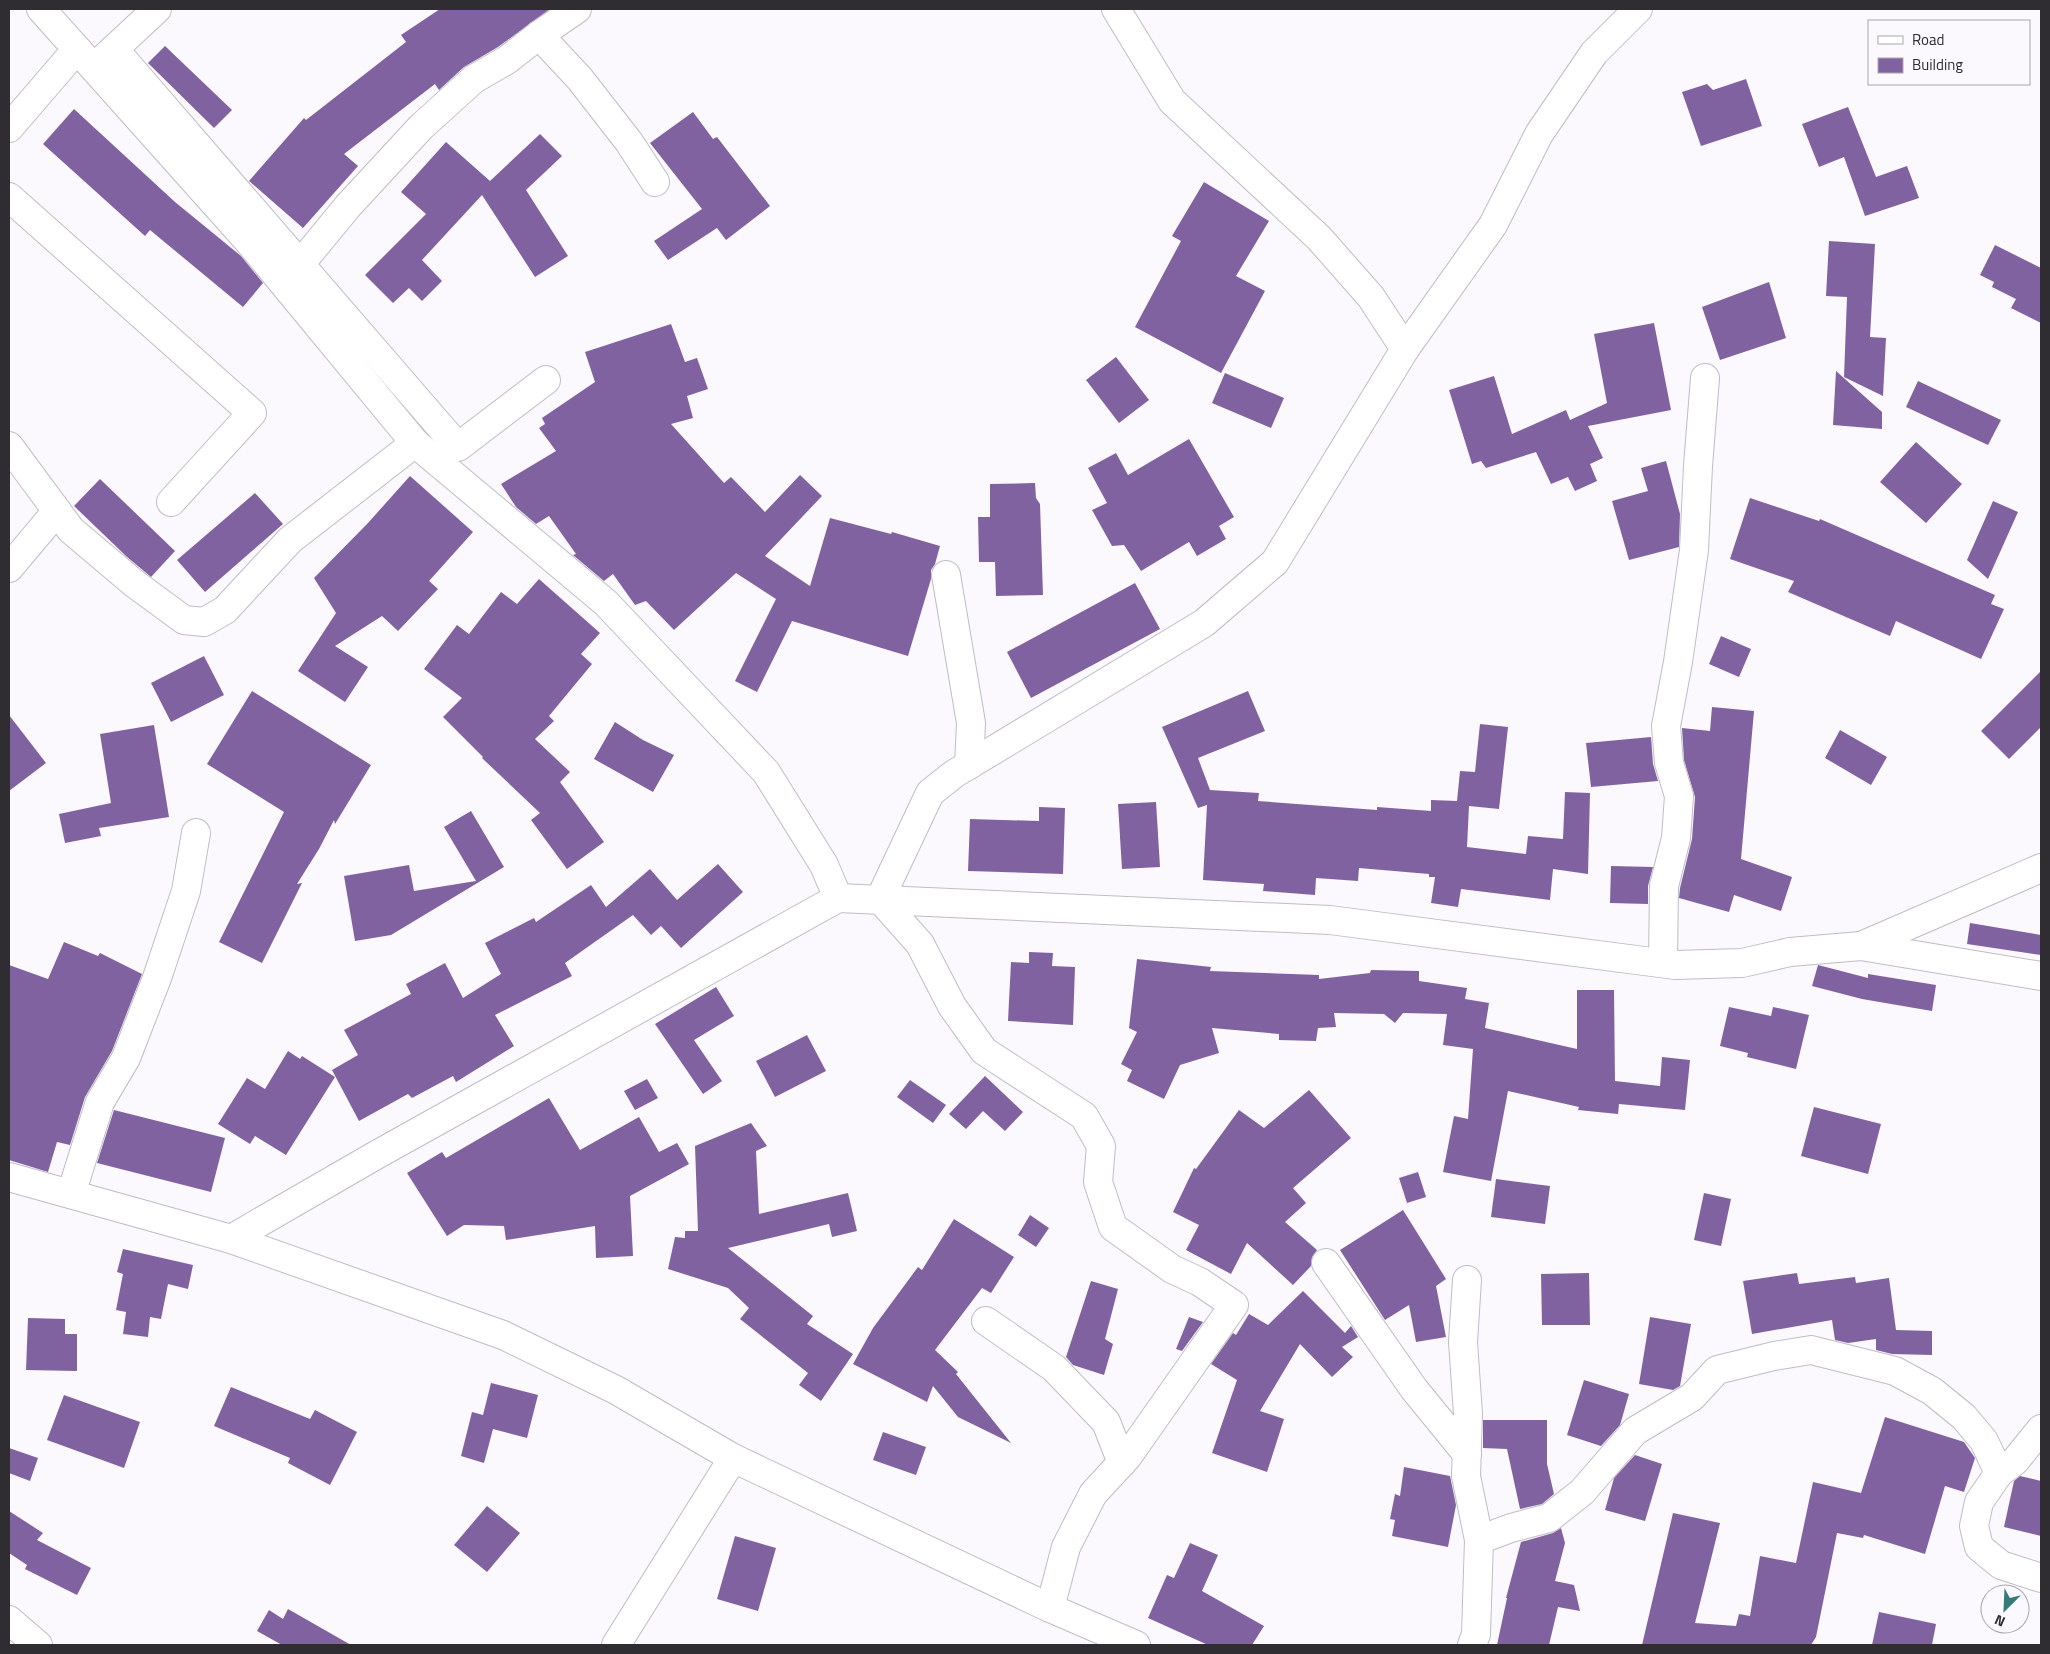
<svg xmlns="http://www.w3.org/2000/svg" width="2050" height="1654" viewBox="0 0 2050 1654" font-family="'Titillium Web',sans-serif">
	<rect width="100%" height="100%" fill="#fbf8fe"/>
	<g fill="#8162a0">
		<path d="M 440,9 L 550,9 L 498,47 L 464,67 L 439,90 L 435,84 L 344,154 L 358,166 L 303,228 L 249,181 L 304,118 L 306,120 L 406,42 L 401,35 Z"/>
		<path d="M 165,46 L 232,110 L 214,128 L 148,63 Z"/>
		<path d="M 1746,79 L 1762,126 L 1701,146 L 1682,92 L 1707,84 L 1713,90 Z"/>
		<path d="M 1848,107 L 1876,177 L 1907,166 L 1919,198 L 1865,216 L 1844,157 L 1819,167 L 1802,124 Z"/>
		<path d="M 74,109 L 175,202 L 241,256 L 263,283 L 243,307 L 150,230 L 145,236 L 43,144 Z"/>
		<path d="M 693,112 L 713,139 L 717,137 L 770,206 L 726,240 L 717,228 L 668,260 L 654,241 L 702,209 L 650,143 Z"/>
		<path d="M 540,134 L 562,156 L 526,190 L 568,256 L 535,277 L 482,195 L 422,260 L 442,281 L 422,301 L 409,288 L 393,303 L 365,275 L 426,214 L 401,192 L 446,142 L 490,181 Z"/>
		<path d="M 1204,182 L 1269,221 L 1236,276 L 1265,291 L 1221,373 L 1135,327 L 1181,241 L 1172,236 Z"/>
		<path d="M 1829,241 L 1875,244 L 1870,337 L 1886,338 L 1883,396 L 1844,377 L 1847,297 L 1826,296 Z"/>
		<path d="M 1995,245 L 2041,268 L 2041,323 L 2011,308 L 2016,299 L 1992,287 L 1994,282 L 1980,275 Z"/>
		<path d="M 1769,282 L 1786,338 L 1720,360 L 1702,307 Z"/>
		<path d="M 1654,323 L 1671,410 L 1588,426 L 1603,458 L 1590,464 L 1597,481 L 1575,491 L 1568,477 L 1551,484 L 1536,452 L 1486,468 L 1481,461 L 1472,464 L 1449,390 L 1494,376 L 1512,434 L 1566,410 L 1570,420 L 1607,403 L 1594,334 Z"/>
		<path d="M 671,324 L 685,362 L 697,358 L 708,389 L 687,396 L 693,418 L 671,424 L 724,483 L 731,477 L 765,512 L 800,475 L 822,496 L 765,556 L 810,586 L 830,518 L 891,534 L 892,532 L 940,546 L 935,564 L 931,570 L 931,579 L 908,656 L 792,621 L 757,692 L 735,681 L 776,599 L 736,573 L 674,630 L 646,601 L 635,605 L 613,574 L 604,581 L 573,555 L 576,554 L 549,516 L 536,524 L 516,507 L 501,484 L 556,451 L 539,428 L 545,424 L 542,418 L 595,382 L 585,352 Z"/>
		<path d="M 1116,357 L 1149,400 L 1119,423 L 1086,380 Z"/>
		<path d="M 1836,371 L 1882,412 L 1882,429 L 1833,425 Z"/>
		<path d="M 1225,373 L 1284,398 L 1271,428 L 1212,403 Z"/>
		<path d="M 1918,381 L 2001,420 L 1988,445 L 1906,407 Z"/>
		<path d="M 1189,439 L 1234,517 L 1219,526 L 1226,539 L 1197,556 L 1189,542 L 1141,571 L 1124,545 L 1112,546 L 1092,510 L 1107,503 L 1088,468 L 1116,453 L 1128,475 Z"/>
		<path d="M 1916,442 L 1962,484 L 1926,523 L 1880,482 Z"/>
		<path d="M 1666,461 L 1680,514 L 1679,547 L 1629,560 L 1612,501 L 1648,491 L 1641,468 Z"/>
		<path d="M 410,476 L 473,532 L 429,581 L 438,589 L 398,631 L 382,616 L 335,646 L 368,667 L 345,702 L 298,671 L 336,613 L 314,578 L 368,523 Z"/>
		<path d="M 100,479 L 175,551 L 151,577 L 126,556 L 74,506 Z"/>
		<path d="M 1035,483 L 1036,498 L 1040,504 L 1043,595 L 996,596 L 995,562 L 979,562 L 978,517 L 990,517 L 990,484 Z"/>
		<path d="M 255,493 L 283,524 L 205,592 L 177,560 Z"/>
		<path d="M 1750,498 L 1819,521 L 1820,519 L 1995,595 L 1991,604 L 2004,609 L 1981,659 L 1896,621 L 1890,636 L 1788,592 L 1794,581 L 1730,559 Z"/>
		<path d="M 1993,501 L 2018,512 L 1988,579 L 1967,560 Z"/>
		<path d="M 539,579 L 600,633 L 581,654 L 592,664 L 549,716 L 554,721 L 535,739 L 570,772 L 560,782 L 604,842 L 567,869 L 531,820 L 540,813 L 482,758 L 483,757 L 443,717 L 462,698 L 424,669 L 457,625 L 469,634 L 501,592 L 517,604 Z"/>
		<path d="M 1135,583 L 1160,629 L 1031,698 L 1007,652 Z"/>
		<path d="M 1721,636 L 1751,649 L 1739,677 L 1709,664 Z"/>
		<path d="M 204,656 L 224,695 L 171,722 L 151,683 Z"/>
		<path d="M 2041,671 L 2041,727 L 2009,759 L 1981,731 Z"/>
		<path d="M 252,691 L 371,765 L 335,824 L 334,820 L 319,849 L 297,884 L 302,883 L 262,963 L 219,942 L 284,812 L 207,764 Z"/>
		<path d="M 1248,691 L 1265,731 L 1198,758 L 1210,790 L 1259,793 L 1258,801 L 1377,810 L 1377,807 L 1431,811 L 1431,800 L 1457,801 L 1460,771 L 1475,772 L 1480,724 L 1508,727 L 1499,809 L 1469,806 L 1467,847 L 1526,854 L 1528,836 L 1563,839 L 1565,792 L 1590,793 L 1588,874 L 1553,869 L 1550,900 L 1461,889 L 1458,907 L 1431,903 L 1435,877 L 1429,877 L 1429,874 L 1359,868 L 1358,881 L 1316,878 L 1315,895 L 1263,891 L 1264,884 L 1203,880 L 1207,805 L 1198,808 L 1162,727 Z"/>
		<path d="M 1712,707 L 1754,711 L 1741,859 L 1792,877 L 1781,911 L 1734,895 L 1729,912 L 1679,898 L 1680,888 L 1692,839 L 1695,797 L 1684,760 L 1682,728 L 1710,731 Z"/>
		<path d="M 9,715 L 46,763 L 9,791 Z"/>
		<path d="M 615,722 L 643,740 L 674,755 L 653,792 L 594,759 Z"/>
		<path d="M 154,725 L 169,817 L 99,828 L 101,836 L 65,843 L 59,814 L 111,803 L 100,734 Z"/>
		<path d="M 1840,730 L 1887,757 L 1871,785 L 1825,758 Z"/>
		<path d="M 1651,737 L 1653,764 L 1658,781 L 1591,787 L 1586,743 Z"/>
		<path d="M 1156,802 L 1160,867 L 1122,869 L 1118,804 Z"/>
		<path d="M 1039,807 L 1065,808 L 1063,874 L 968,871 L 970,819 L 1039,821 Z"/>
		<path d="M 471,811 L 504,867 L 391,935 L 355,941 L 344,876 L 409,865 L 414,891 L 476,881 L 444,827 Z"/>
		<path d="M 718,864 L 743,892 L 681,948 L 661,926 L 651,935 L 633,915 L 565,963 L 572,976 L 495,1015 L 514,1046 L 456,1082 L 453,1076 L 412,1098 L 408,1094 L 359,1121 L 332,1070 L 358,1055 L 344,1030 L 411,994 L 406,984 L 445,963 L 463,998 L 501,974 L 485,943 L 534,918 L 536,922 L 591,885 L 606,907 L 650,869 L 677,900 Z"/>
		<path d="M 1611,866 L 1653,867 L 1648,886 L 1648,904 L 1610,903 Z"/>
		<path d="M 1970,923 L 2041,935 L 2041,955 L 1967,944 Z"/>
		<path d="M 64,942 L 98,956 L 100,953 L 142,974 L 112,1051 L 85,1097 L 70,1145 L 57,1142 L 48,1172 L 9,1160 L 9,965 L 48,979 Z"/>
		<path d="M 1029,952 L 1053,953 L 1052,966 L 1075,967 L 1073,1025 L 1008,1021 L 1011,962 L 1029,963 Z"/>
		<path d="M 1137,959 L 1211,967 L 1210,971 L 1319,975 L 1319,979 L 1370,973 L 1371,970 L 1419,971 L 1419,981 L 1467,988 L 1465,999 L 1489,1003 L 1485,1028 L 1577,1049 L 1577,990 L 1614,990 L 1615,1081 L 1660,1086 L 1662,1057 L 1690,1060 L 1685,1110 L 1619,1104 L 1618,1114 L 1578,1110 L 1579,1107 L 1508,1091 L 1491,1181 L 1443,1172 L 1454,1116 L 1468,1119 L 1473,1049 L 1443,1045 L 1447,1014 L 1403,1013 L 1395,1023 L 1384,1014 L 1334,1013 L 1336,1027 L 1318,1028 L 1316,1041 L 1279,1040 L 1279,1034 L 1212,1028 L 1219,1053 L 1180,1065 L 1164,1099 L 1127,1081 L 1132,1070 L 1121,1064 L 1137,1032 L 1129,1028 Z"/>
		<path d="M 1818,965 L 1868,978 L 1868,974 L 1936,985 L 1932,1011 L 1862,999 L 1812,986 Z"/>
		<path d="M 716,987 L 734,1016 L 694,1040 L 722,1081 L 703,1094 L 655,1024 Z"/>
		<path d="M 1729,1007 L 1771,1016 L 1773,1007 L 1809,1015 L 1796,1069 L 1747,1057 L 1748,1053 L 1720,1046 Z"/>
		<path d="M 807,1035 L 826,1071 L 775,1097 L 756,1061 Z"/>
		<path d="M 288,1051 L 300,1059 L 302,1056 L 335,1077 L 286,1155 L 255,1136 L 250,1144 L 218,1124 L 247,1078 L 265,1089 Z"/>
		<path d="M 985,1076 L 1023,1112 L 1005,1131 L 983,1111 L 966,1129 L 949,1114 Z"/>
		<path d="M 647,1079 L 658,1098 L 635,1110 L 624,1091 Z"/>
		<path d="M 910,1080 L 946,1105 L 933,1123 L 897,1097 Z"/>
		<path d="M 1309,1090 L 1351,1138 L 1293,1188 L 1306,1203 L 1285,1222 L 1317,1250 L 1312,1257 L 1311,1266 L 1293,1285 L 1247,1243 L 1231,1274 L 1186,1250 L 1199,1225 L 1173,1212 L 1194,1168 L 1196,1169 L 1239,1110 L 1264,1128 Z"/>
		<path d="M 549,1098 L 580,1150 L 639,1117 L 659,1152 L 677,1143 L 689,1164 L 630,1196 L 633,1256 L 596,1258 L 595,1226 L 506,1240 L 504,1226 L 464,1225 L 447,1236 L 407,1173 L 442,1152 L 446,1158 Z"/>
		<path d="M 1814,1107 L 1881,1124 L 1868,1174 L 1801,1156 Z"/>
		<path d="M 114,1110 L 225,1138 L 211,1192 L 97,1163 Z"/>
		<path d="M 751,1123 L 767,1146 L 756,1151 L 759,1214 L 848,1193 L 857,1231 L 832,1237 L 829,1224 L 728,1248 L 813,1316 L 807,1324 L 853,1354 L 821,1401 L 799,1385 L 808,1373 L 740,1319 L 749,1308 L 728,1288 L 668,1269 L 675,1237 L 685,1238 L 685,1231 L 698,1231 L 695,1146 Z"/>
		<path d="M 1418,1172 L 1426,1197 L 1407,1203 L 1399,1178 Z"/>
		<path d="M 1496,1179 L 1550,1186 L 1545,1224 L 1491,1217 Z"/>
		<path d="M 1704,1193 L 1731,1199 L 1721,1246 L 1694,1240 Z"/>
		<path d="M 1403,1210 L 1446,1279 L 1436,1286 L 1446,1337 L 1416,1342 L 1409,1305 L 1385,1320 L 1340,1250 Z"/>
		<path d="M 1030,1215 L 1049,1228 L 1036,1247 L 1018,1235 Z"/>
		<path d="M 954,1219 L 1014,1257 L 991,1293 L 982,1288 L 935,1350 L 958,1372 L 956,1374 L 1011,1443 L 958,1417 L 933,1386 L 927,1402 L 853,1364 L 873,1328 L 918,1267 L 922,1270 Z"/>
		<path d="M 123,1249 L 193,1265 L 188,1289 L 168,1284 L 161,1319 L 150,1317 L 148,1337 L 123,1334 L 126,1312 L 116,1310 L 123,1274 L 117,1272 Z"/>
		<path d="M 1589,1273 L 1590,1325 L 1542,1325 L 1541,1274 Z"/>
		<path d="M 1797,1273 L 1799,1284 L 1855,1277 L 1856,1283 L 1889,1278 L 1896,1330 L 1932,1331 L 1932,1355 L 1892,1354 L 1876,1350 L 1876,1339 L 1848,1343 L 1835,1340 L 1832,1320 L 1752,1334 L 1743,1281 Z"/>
		<path d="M 1091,1281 L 1118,1289 L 1105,1339 L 1113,1344 L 1104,1375 L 1073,1365 L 1066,1357 Z"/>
		<path d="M 1303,1291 L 1345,1333 L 1351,1326 L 1358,1337 L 1342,1347 L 1353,1357 L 1332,1377 L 1300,1344 L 1260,1411 L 1284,1419 L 1267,1472 L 1212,1453 L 1237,1380 L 1211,1364 L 1233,1333 L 1236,1335 L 1249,1314 L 1268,1325 Z"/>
		<path d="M 1189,1317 L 1203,1322 L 1182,1351 L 1176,1349 Z"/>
		<path d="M 1650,1317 L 1691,1324 L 1680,1386 L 1673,1390 L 1639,1384 Z"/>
		<path d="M 28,1318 L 65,1319 L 65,1334 L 77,1334 L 77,1371 L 26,1370 Z"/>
		<path d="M 1584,1380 L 1629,1394 L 1620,1425 L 1601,1446 L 1567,1435 Z"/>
		<path d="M 491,1383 L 538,1395 L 527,1438 L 493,1429 L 484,1463 L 461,1456 L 472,1412 L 483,1415 Z"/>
		<path d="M 231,1387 L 310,1419 L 315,1410 L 357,1432 L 330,1485 L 288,1463 L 290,1458 L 214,1426 Z"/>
		<path d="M 64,1395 L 140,1422 L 124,1468 L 47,1440 Z"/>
		<path d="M 1885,1417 L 1964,1442 L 1975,1458 L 1964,1492 L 1945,1486 L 1925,1554 L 1864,1535 L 1863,1538 L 1837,1533 L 1816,1637 L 1811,1645 L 1642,1645 L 1673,1513 L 1720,1523 L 1695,1623 L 1736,1626 L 1739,1614 L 1750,1616 L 1760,1556 L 1796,1563 L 1813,1482 L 1861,1493 Z"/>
		<path d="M 1483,1420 L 1547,1420 L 1547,1464 L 1554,1494 L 1542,1504 L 1520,1509 L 1507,1449 L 1483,1448 Z"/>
		<path d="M 883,1432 L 926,1447 L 916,1475 L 873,1460 Z"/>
		<path d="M 9,1448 L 38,1458 L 30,1481 L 9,1473 Z"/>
		<path d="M 1635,1455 L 1662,1464 L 1645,1521 L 1605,1510 L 1614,1478 Z"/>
		<path d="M 1404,1467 L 1450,1476 L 1456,1505 L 1448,1547 L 1392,1536 L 1395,1520 L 1390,1519 L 1395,1494 L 1400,1496 Z"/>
		<path d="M 2020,1476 L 2041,1481 L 2041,1536 L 2004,1527 L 2014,1481 Z"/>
		<path d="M 487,1506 L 520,1533 L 487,1572 L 454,1545 Z"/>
		<path d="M 9,1511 L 43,1533 L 37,1540 L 91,1568 L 77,1595 L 25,1569 L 27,1565 L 9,1553 Z"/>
		<path d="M 1561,1528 L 1565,1543 L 1555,1581 L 1574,1585 L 1580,1611 L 1558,1607 L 1549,1645 L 1497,1645 L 1507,1598 L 1506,1598 L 1521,1542 L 1553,1533 Z"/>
		<path d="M 735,1536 L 776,1548 L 758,1611 L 717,1599 Z"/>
		<path d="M 1190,1543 L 1218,1555 L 1202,1591 L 1264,1626 L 1252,1645 L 1208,1645 L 1148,1618 L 1167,1575 L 1174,1578 Z"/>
		<path d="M 288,1609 L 351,1645 L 282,1645 L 257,1631 L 269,1610 L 283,1619 Z"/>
		<path d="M 1879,1612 L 1936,1624 L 1932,1645 L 1872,1645 Z"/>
	</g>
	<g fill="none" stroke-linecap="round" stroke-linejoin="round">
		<defs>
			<g id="minor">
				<path d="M 41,9 L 250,243 L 415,443 L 606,603 L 766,772 L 824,865 L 838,898"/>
				<path d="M 1116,9 L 1172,101 L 1319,238 L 1371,297 L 1405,349"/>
				<path d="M 539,35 L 580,79 L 629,142 L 655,182"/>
				<path d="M 114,49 L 458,447 L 546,380"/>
				<path d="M 100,62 L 157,9"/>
				<path d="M 9,128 L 77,49"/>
				<path d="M 9,197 L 252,413 L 171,502"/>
				<path d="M 288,279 L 348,206 L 421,127 L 474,79 L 507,60 L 539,35 L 577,9"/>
				<path d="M 9,446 L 71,530 L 135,584 L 184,620 L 204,622 L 225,610 L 290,540 L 415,443"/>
				<path d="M 9,568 L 57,511"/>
				<path d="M 946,575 L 971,723 L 969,765"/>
				<path d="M 1861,946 L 2041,868"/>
				<path d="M 1663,963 L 1664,886 L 1676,838 L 1679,796 L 1669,763 L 1666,726 L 1678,662 L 1694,550 L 1698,466 L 1705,378"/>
				<path d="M 9,1177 L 231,1239 L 503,1335 L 616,1390 L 733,1458 L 1050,1608 L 1136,1645"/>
				<path d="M 71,1194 L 100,1102 L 126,1058 L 157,978 L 186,891 L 196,833"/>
				<path d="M 231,1239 L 378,1154 L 838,898 L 1330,920 L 1675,965 L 1742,963 L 1790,952 L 1861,946 L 2041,976"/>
				<path d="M 1326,1263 L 1414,1389 L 1467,1454"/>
				<path d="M 1467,1280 L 1463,1342 L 1468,1414 L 1466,1476 L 1479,1540 L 1476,1634 L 1472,1645"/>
				<path d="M 986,1321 L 1054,1368 L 1106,1422 L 1122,1463"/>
				<path d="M 2041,1429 L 2015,1461 L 1999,1473 L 1979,1502 L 1974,1526 L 1979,1547 L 2001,1565 L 2041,1578"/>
				<path d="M 1479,1540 L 1511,1528 L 1549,1518 L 1582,1492 L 1635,1431 L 1692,1397 L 1717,1370 L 1774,1356 L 1811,1350 L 1895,1371 L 1932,1391 L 1964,1417 L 1984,1441 L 1999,1473"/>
				<path d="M 1050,1608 L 1066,1547 L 1093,1494 L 1128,1456 L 1234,1305 L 1200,1282 L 1172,1269 L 1113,1227 L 1098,1182 L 1101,1146 L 1084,1116 L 984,1051 L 952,1006 L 920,944 L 880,899 L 930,793 L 954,774 L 1204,623 L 1275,562 L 1405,349 L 1493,225 L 1539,134 L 1594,53 L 1638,9"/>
				<path d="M 9,1620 L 38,1645"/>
				<path d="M 616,1645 L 733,1458"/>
			</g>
		</defs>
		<use href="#minor" stroke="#c0bcc6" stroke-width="30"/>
		<use href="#minor" stroke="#fff" stroke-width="28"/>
	</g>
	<rect width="2050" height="1654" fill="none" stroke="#2f2d31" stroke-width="20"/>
	<rect x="1868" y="20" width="162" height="65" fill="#fbf8fe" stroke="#a9a7ac"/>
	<rect x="1878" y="36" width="25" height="8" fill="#ffffff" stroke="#a9a7ac"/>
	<text x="1912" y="45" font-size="15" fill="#2f2d31">Road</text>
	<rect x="1878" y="58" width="25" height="15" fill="#8162a0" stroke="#a9a7ac"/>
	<text x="1912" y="70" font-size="15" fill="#2f2d31">Building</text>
	<g transform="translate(2005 1609) rotate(204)"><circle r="24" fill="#fbf8fe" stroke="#a9a7ac"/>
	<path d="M0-4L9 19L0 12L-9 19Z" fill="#347c7a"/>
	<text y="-8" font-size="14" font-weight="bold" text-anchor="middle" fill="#2f2d31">N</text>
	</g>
</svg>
